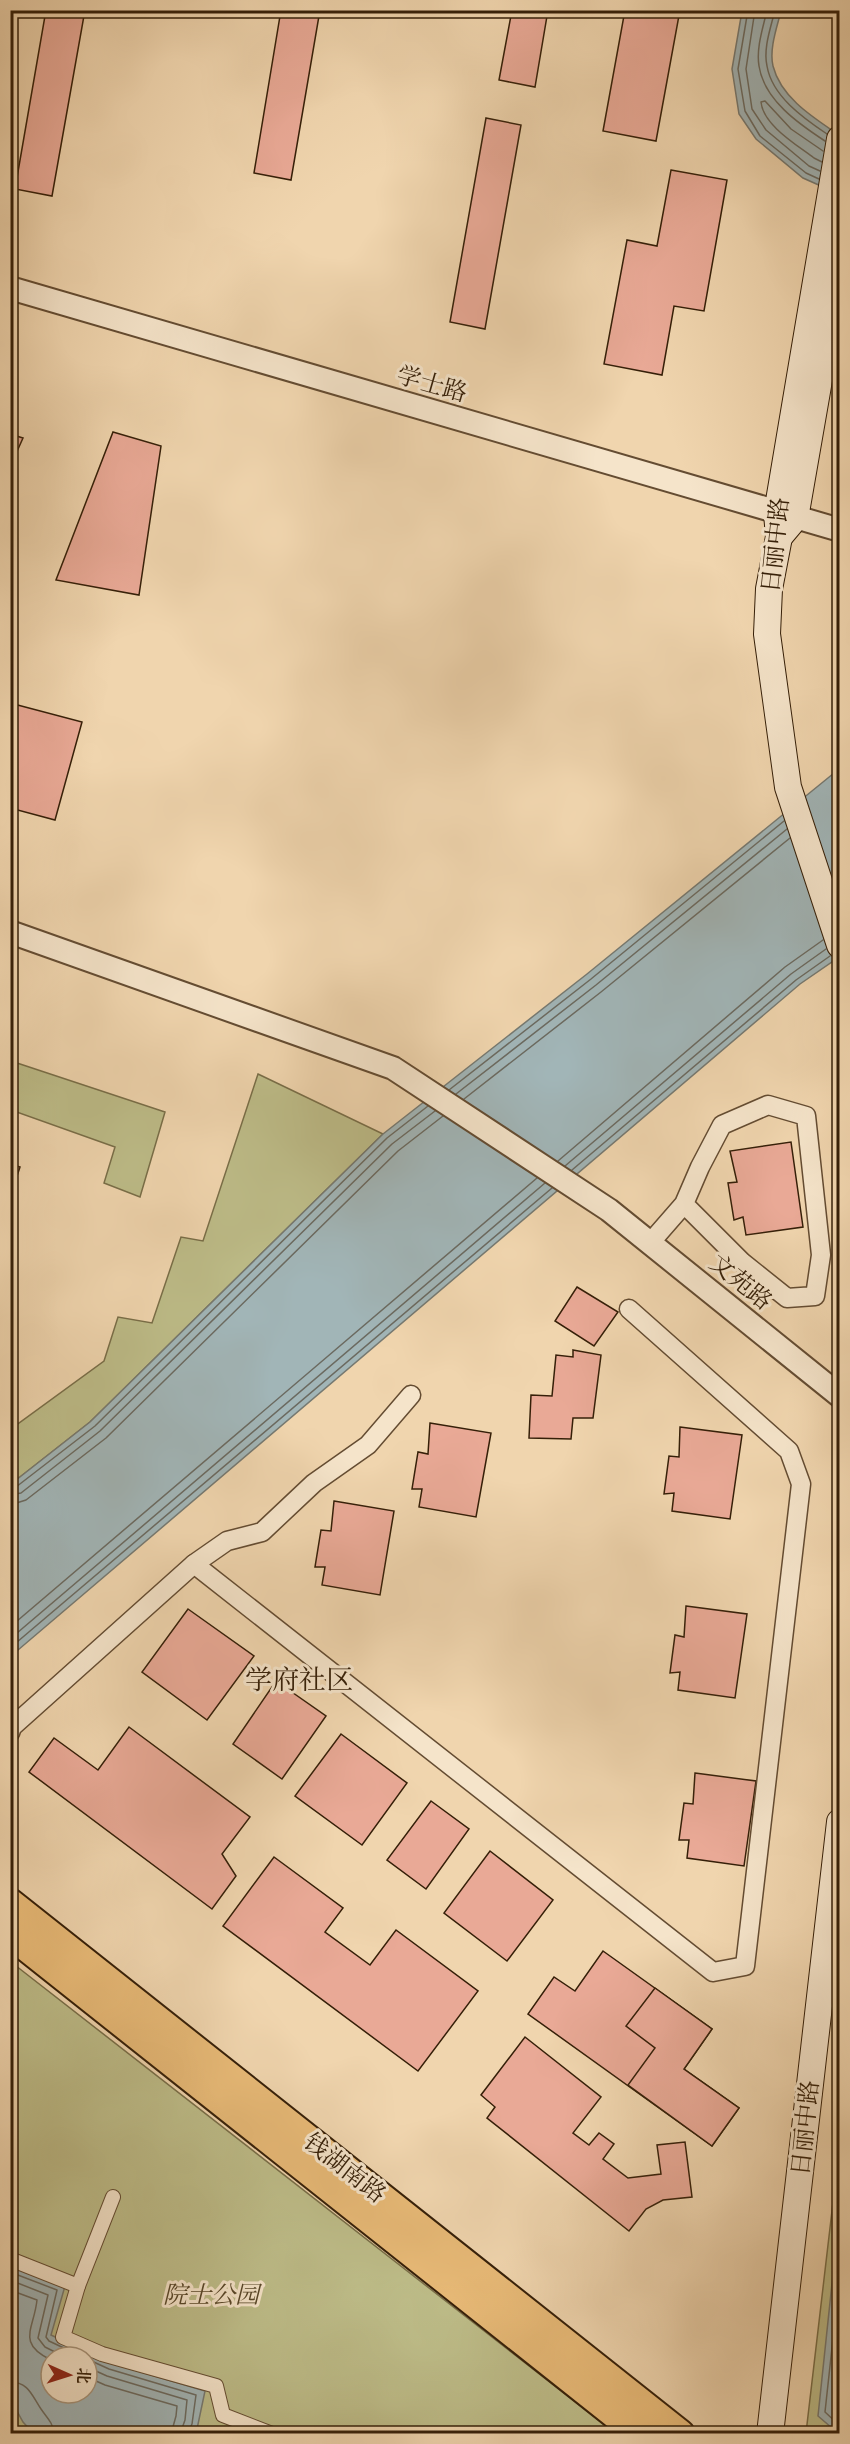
<svg xmlns="http://www.w3.org/2000/svg" width="850" height="2444" viewBox="0 0 850 2444" font-family="Alegreya,'Noto Serif SC',serif">
	<rect width="100%" height="100%" fill="#f0d5ae"/>
	<filter id="stains"><feTurbulence type="fractalNoise" baseFrequency=".00333" numOctaves="4"/><feColorMatrix values="0 0 0 0 .2 0 0 0 0 .09 0 0 0 0 .02 0 0 0 .5 -.17"/></filter>
	<radialGradient id="worn" r=".72"><stop offset=".6" stop-color="#630" stop-opacity="0"/><stop offset="1" stop-color="#630" stop-opacity=".3"/></radialGradient>
	<g fill="#bdbc88" stroke="#796e48" stroke-width="1.5" fill-rule="evenodd">
		<path d="M 11,1061 L 165,1112 L 140,1197 L 104,1183 L 115,1147 L 11,1110 Z"/>
		<path d="M 258,1074 L 383,1134 L 90,1422 L 11,1484 L 11,1429 L 104,1361 L 118,1317 L 152,1323 L 181,1237 L 203,1241 Z"/>
		<path d="M 11,1962 L 615,2433 L 11,2434 ZM 51,2357 L 87,2357 L 87,2393 L 51,2393 Z"/>
		<path d="M 839,2151 L 839,2433 L 806,2433 Z"/>
	</g>
	<g fill="#a1b5b7" stroke="#767971" stroke-width="1.5" fill-rule="evenodd">
		<path d="M 742,11 L 781,11 C 777,27 769,49 773,66 C 781,98 814,118 839,135 L 839,194 L 803,178 L 756,139 L 739,114 L 732,69 Z"/>
		<path d="M 839,769 L 839,957 L 800,984 L 11,1656 L 11,1484 L 90,1422 L 383,1134 L 587,974 Z"/>
		<path d="M 839,2217 L 840,2433 L 839,2434 L 818,2416 Z"/>
		<path d="M 10,2266 L 65,2286 L 51,2335 L 111,2363 L 205,2391 L 197,2429 L 190,2434 L 33,2433 L 23,2422 L 11,2400 ZM 51,2357 L 87,2357 L 87,2393 L 51,2393 Z"/>
	</g>
	<g fill="none" stroke-linecap="round" stroke-linejoin="round">
		<g stroke="#6b6a60" stroke-width="1.5">
			<path d="M 748,10 L 738,69 L 745,111 L 760,136 L 806,173 L 819,179"/>
			<path d="M 755,10 L 746,69 L 752,109 L 766,130 L 809,166 L 820,171"/>
			<path d="M 767,10 C 763,28 756,48 759,66 C 764,100 799,124 825,141"/>
			<path d="M 775,10 C 771,27 763,48 767,66 C 772,96 803,118 827,134"/>
			<path d="M 822,162 L 814,158 C 797,145 763,125 761,102 L 765,101 L 791,129 L 823,151"/>
			<path d="M 449,1090 L 591,979 L 784,821"/>
			<path d="M 456,1094 L 596,985 L 787,829"/>
			<path d="M 464,1099 L 601,992 L 790,838"/>
			<path d="M 558,1161 L 785,967 L 823,940"/>
			<path d="M 565,1166 L 791,974 L 826,949"/>
			<path d="M 572,1170 L 796,980 L 830,956"/>
			<path d="M 10,1488 L 16,1487 L 95,1426 L 387,1138 L 428,1106"/>
			<path d="M 10,1495 L 21,1493 L 100,1431 L 392,1144 L 435,1111"/>
			<path d="M 10,1505 L 26,1500 L 106,1438 L 398,1151 L 443,1116"/>
			<path d="M 10,1627 L 537,1178"/>
			<path d="M 10,1639 L 545,1183"/>
			<path d="M 10,1648 L 552,1188"/>
			<path d="M 10,2272 L 57,2290 L 46,2337 L 49,2341 L 83,2357"/>
			<path d="M 840,2274 L 825,2412 L 840,2426"/>
			<path d="M 10,2280 L 48,2295 L 38,2338 L 45,2347 L 65,2357"/>
			<path d="M 10,2290 L 37,2300 C 34,2329 16,2343 51,2360"/>
			<path d="M 840,2345 L 833,2409 L 840,2416"/>
			<path d="M 87,2359 L 109,2369 L 196,2395 L 192,2424 L 187,2434"/>
			<path d="M 87,2367 L 107,2376 L 187,2400 L 185,2420 L 180,2434"/>
			<path d="M 87,2377 L 105,2385 L 177,2406 L 176,2416 L 171,2434"/>
			<path d="M 10,2382 C 29,2382 32,2396 41,2409 C 47,2418 53,2422 54,2434"/>
		</g>
	</g>
	<g fill="#e9a996" stroke="#351f08" stroke-width="1.5">
		<path d="M 46,10 L 85,10 L 52,196 L 15,189 Z"/>
		<path d="M 281,10 L 320,10 L 291,180 L 254,173 Z"/>
		<path d="M 512,10 L 548,10 L 535,87 L 499,80 Z"/>
		<path d="M 625,10 L 680,10 L 656,141 L 603,131 Z"/>
		<path d="M 486,118 L 521,125 L 485,329 L 450,322 Z"/>
		<path d="M 671,170 L 727,180 L 704,311 L 674,306 L 662,375 L 604,364 L 627,240 L 657,246 Z"/>
		<path d="M 113,432 L 161,446 L 139,595 L 56,580 Z"/>
		<path d="M 10,434 L 23,438 L 10,467 Z"/>
		<path d="M 10,703 L 82,722 L 55,820 L 10,808 Z"/>
		<path d="M 791,1142 L 803,1227 L 746,1235 L 743,1217 L 734,1220 L 728,1183 L 737,1182 L 730,1151 Z"/>
		<path d="M 10,1164 L 20,1167 L 10,1197 Z"/>
		<path d="M 577,1287 L 618,1312 L 594,1346 L 555,1321 Z"/>
		<path d="M 573,1350 L 601,1355 L 593,1418 L 573,1418 L 571,1439 L 529,1438 L 531,1395 L 552,1396 L 556,1355 L 573,1357 Z"/>
		<path d="M 430,1423 L 491,1433 L 476,1517 L 419,1507 L 422,1489 L 412,1489 L 418,1452 L 428,1454 Z"/>
		<path d="M 680,1427 L 742,1435 L 730,1519 L 672,1511 L 674,1493 L 664,1494 L 669,1456 L 679,1457 Z"/>
		<path d="M 334,1501 L 394,1511 L 380,1595 L 322,1585 L 325,1567 L 315,1567 L 321,1530 L 331,1531 Z"/>
		<path d="M 686,1606 L 747,1614 L 735,1698 L 678,1690 L 680,1672 L 670,1673 L 675,1635 L 684,1637 Z"/>
		<path d="M 188,1609 L 254,1656 L 207,1720 L 142,1672 Z"/>
		<path d="M 276,1681 L 326,1716 L 282,1779 L 233,1744 Z"/>
		<path d="M 129,1727 L 250,1817 L 222,1854 L 236,1876 L 212,1909 L 29,1772 L 54,1738 L 98,1770 Z"/>
		<path d="M 341,1734 L 407,1783 L 362,1845 L 295,1796 Z"/>
		<path d="M 695,1773 L 756,1781 L 744,1866 L 687,1858 L 689,1840 L 679,1840 L 684,1803 L 693,1804 Z"/>
		<path d="M 431,1801 L 469,1829 L 426,1889 L 387,1860 Z"/>
		<path d="M 490,1851 L 553,1900 L 507,1961 L 444,1913 Z"/>
		<path d="M 274,1857 L 343,1908 L 325,1932 L 370,1965 L 396,1930 L 478,1991 L 418,2071 L 223,1926 Z"/>
		<path d="M 603,1951 L 712,2029 L 684,2069 L 739,2108 L 712,2146 L 528,2014 L 554,1977 L 575,1991 Z"/>
		<path d="M 655,1988 L 712,2029 L 684,2069 L 739,2108 L 712,2146 L 628,2085 L 655,2048 L 626,2026 Z"/>
		<path d="M 525,2037 L 601,2097 L 573,2133 L 589,2145 L 599,2133 L 614,2144 L 603,2159 L 628,2178 L 661,2174 L 657,2145 L 685,2142 L 692,2197 L 663,2200 L 646,2209 L 629,2231 L 487,2118 L 495,2107 L 481,2095 Z"/>
	</g>
	<g fill="none" stroke-linecap="round" stroke-linejoin="round">
		<defs>
			<g id="pedestrian">
				<path d="M 113,2197 L 78,2286 L 63,2337 L 102,2354 L 216,2386 L 223,2415 L 272,2434"/>
				<path d="M 10,2259 L 78,2286"/>
			</g>
			<g id="minor">
				<path d="M 650,1243 L 684,1204 L 700,1167 L 722,1125 L 768,1105 L 806,1116 L 821,1255 L 815,1296 L 787,1298 L 742,1262 L 684,1204"/>
				<path d="M 194,1564 L 227,1541 L 262,1532 L 314,1483 L 368,1445 L 411,1395"/>
				<path d="M 10,1733 L 12,1727 L 194,1564 L 713,1972 L 745,1966 L 801,1484 L 789,1451 L 629,1309"/>
			</g>
			<g id="tertiary">
				<path d="M 10,288 L 840,530"/>
				<path d="M 10,932 L 393,1068 L 609,1210 L 840,1396"/>
			</g>
			<g id="secondary">
				<path d="M 840,139 L 777,513 L 779,537 L 769,589 L 767,634 L 788,787 L 840,945"/>
				<path d="M 779,537 L 795,518 L 840,259"/>
				<path d="M 770,2434 L 840,1822"/>
			</g>
			<g id="primary">
				<path d="M 10,1903 L 680,2434"/>
				<path d="M 10,1934 L 640,2434"/>
			</g>
		</defs>
		<use href="#pedestrian" stroke="#644c32" stroke-width="16"/>
		<use href="#minor" stroke="#644c32" stroke-width="21"/>
		<use href="#tertiary" stroke="#644c32" stroke-width="26"/>
		<use href="#secondary" stroke="#351f08" stroke-width="28"/>
		<use href="#primary" stroke="#351f08" stroke-width="32"/>
		<use href="#pedestrian" stroke="#f5e4ca" stroke-width="14"/>
		<use href="#minor" stroke="#f5e4ca" stroke-width="18"/>
		<use href="#tertiary" stroke="#f5e4ca" stroke-width="22"/>
		<use href="#secondary" stroke="#f5e4ca" stroke-width="26"/>
		<use href="#primary" stroke="#e8ba77" stroke-width="28"/>
	</g>
	<g text-anchor="middle" stroke-width="6" stroke-linejoin="round" paint-order="stroke">
		<g font-size="24" fill="#351f08" stroke="#f5e4ca">
			<text transform="translate(432 384) rotate(16)" y="8">学士路</text>
			<text transform="translate(775 545) rotate(-84)" y="8">日丽中路</text>
			<text transform="translate(741 1282) rotate(39)" y="8">文苑路</text>
			<text transform="translate(805 2128) rotate(-84)" y="8">日丽中路</text>
			<text transform="translate(345 2168) rotate(38)" y="8">钱湖南路</text>
		</g>
		<g font-size="24" font-style="italic" fill="#574628" stroke="#f5e4ca">
			<text x="211" y="2303">院士公园</text>
		</g>
		<g font-size="27" fill="#351f08" stroke="#f5e4ca">
			<text x="299" y="1689">学府社区</text>
		</g>
	</g>
	<rect width="850" height="2444" fill="none" stroke="#f0d5ae" stroke-width="36"/>
	<rect x="12" y="12" width="826" height="2420" fill="none" stroke="#351f08" stroke-width="3"/>
	<rect x="18" y="18" width="814" height="2408" fill="none" stroke="#351f08" stroke-width="1.5"/>
	<g transform="translate(69 2375) rotate(93)"><circle r="28" fill="#f5e4ca" stroke="#a8957c" stroke-width="1.5"/>
	<path d="M0-4.5L10 22L0 15L-10 22Z" fill="#8f2418"/>
	<text y="-9" font-size="16" font-weight="bold" text-anchor="middle" fill="#351f08">北</text>
	</g>
	<rect width="100%" height="100%" filter="url(#stains)"/>
	<rect width="100%" height="100%" fill="url(#worn)"/>
</svg>
